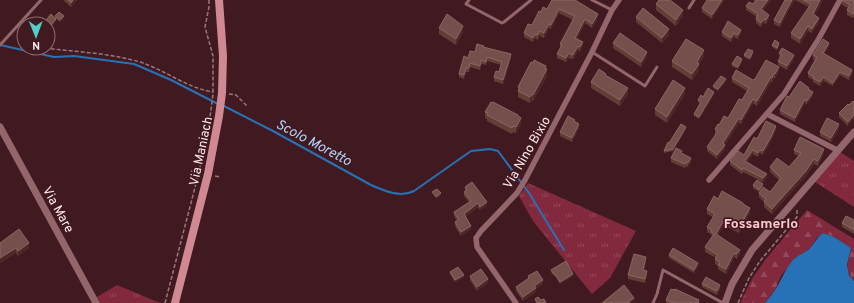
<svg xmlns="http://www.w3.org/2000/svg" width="854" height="303" viewBox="0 0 854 303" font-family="Overpass,sans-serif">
	<defs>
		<pattern id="grass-tufts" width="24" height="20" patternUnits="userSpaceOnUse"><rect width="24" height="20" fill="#82293e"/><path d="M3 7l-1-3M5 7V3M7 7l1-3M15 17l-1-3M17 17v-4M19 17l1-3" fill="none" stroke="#95485a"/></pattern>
		<pattern id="forest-firs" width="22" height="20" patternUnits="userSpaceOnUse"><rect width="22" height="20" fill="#82293e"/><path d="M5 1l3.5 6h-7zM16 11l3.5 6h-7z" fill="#95485a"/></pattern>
	</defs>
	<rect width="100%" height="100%" fill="#411a21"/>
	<g fill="url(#grass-tufts)">
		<path d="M 837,150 L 854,161 L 854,207 L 812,180 Z"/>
		<path d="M 528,183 L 636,231 L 610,278 L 592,294 L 533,221 L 519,196 Z"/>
		<path d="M 117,285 L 160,303 L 100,303 L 97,297 Z"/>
	</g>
	<path fill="url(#forest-firs)" d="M 807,210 L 854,239 L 854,281 C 843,266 849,264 851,248 L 834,237 L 823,233 L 816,239 L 811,247 L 804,253 L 796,257 L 781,276 L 776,288 L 765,303 L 740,303 L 752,279 L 765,260 Z"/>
	<path fill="#2772b6" d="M 823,233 L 834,237 L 851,248 L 847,265 L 849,275 L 854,281 L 854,303 L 765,303 C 769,298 773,293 777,287 C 783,277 786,267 795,258 C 800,254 806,253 811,247 C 815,242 817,238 823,233 Z"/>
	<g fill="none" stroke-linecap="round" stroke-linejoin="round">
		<g stroke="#2772b6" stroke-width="2">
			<path d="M 0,45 L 54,57 L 74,56 L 134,64 L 171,80 L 218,104"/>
			<path d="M 222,105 L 273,131 L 371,185 C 385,191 400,198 414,191 L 471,151 L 490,149 L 498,151 L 529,193 L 564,250"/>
		</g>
		<g stroke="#97787d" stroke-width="1.5" stroke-dasharray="4 2" stroke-linecap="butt">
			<path d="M 45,48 C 76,52 110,53 140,62 C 165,70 187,88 213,92"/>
			<path d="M 229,94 L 236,95 L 248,107"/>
			<path d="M 191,171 L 199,173"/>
			<path d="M 215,176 L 221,177"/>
			<path d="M 165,303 L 199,172 L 210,117 L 213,94 L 213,56 L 205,27 L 209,7 L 209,0"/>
			<path d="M 738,303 L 749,278 L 760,261 L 797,217 L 797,209"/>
		</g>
		<g stroke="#93666c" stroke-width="3">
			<path d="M 469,0 L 466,4 L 502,23 L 504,22 L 531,0"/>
			<path d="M 592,0 L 612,10"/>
			<path d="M 689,8 L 694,0"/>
			<path d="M 0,45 L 41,0"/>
			<path d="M 592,52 L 645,86 L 657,67"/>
			<path d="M 653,303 L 657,294 L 663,270 L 723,303"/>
		</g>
		<g stroke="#93666c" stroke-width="5.5">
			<path d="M 767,114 L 837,150"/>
			<path d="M 709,180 L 784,94 L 818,40 L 840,0"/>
			<path d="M 516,303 L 477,247 L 476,238 L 481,231 L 517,193 L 525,180 L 592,52 L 612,10 L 619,0"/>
		</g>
		<g stroke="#93666c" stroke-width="7">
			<path d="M 0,127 L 96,303"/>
			<path d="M 725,303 L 732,284 L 752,250 L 854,132"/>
		</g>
		<path stroke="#d08993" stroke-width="8" d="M 175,303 L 208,174 L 219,116 L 222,93 L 223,56 L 219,0"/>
	</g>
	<g fill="#653d37">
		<path d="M 63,0 L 77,0 L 71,7 Z"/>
		<path d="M 552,0 L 598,18 L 592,28 L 585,23 L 577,39 L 583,46 L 580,51 L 578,50 L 573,59 L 569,58 L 566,62 L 557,58 L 557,54 L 560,48 L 560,44 L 573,20 L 559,13 L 551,29 L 549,28 L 544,38 L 540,36 L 538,40 L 535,38 L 533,42 L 524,37 L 524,33 L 532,25 L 541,12 L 547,9 Z"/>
		<path d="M 724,0 L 712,19 L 702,12 L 702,8 Z"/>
		<path d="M 753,0 L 771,0 L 763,11 L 769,19 L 766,24 L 764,23 L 761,27 L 756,23 L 756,19 L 757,17 L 746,10 L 746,6 L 753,4 L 755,1 Z"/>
		<path d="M 785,0 L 795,0 L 787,13 L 780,27 L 774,24 L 774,20 Z"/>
		<path d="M 795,0 L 823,0 L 815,15 L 819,22 L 812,33 L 808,31 L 800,44 L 791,38 L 791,33 L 809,7 Z"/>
		<path d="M 842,0 L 854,0 L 854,16 L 853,18 L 847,15 L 847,10 L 848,8 L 842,5 Z"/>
		<path d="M 656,4 L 683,16 L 676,26 L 656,10 Z"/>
		<path d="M 55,16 L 64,18 L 60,22 L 55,18 Z"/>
		<path d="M 636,17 L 669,35 L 662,43 L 636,22 Z"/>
		<path d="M 46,20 L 56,21 L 51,27 L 46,22 Z"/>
		<path d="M 439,28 L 463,32 L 456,45 L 439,34 Z"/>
		<path d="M 722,32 L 741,33 L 738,39 L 734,37 L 731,42 L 722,36 Z"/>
		<path d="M 613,43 L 647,57 L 641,67 L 613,48 Z"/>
		<path d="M 772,45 L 779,45 L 777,50 L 772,47 Z"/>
		<path d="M 484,47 L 511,58 L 503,84 L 494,81 L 494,77 L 499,72 L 501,65 L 487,61 L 486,65 L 481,64 L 480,70 L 470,67 L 469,72 L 466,72 L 464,79 L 459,77 L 459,74 L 468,58 L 475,52 Z"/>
		<path d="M 829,47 L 824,54 L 852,74 L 849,80 L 840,75 L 833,86 L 824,81 L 820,86 L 813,82 L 813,80 L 808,77 L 808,73 L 815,60 L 813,59 L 813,55 Z"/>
		<path d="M 753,53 L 750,60 L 744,57 L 744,55 Z"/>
		<path d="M 779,53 L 794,59 L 787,70 L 778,65 L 778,61 L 780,58 L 779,57 Z"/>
		<path d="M 704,56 L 699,65 L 699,70 L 692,80 L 672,67 L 672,61 Z"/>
		<path d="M 742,61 L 738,69 L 732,66 L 732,64 Z"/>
		<path d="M 546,69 L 547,76 L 533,101 L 532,100 L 530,103 L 518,97 L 518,87 Z"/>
		<path d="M 779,71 L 775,79 L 774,78 L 772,82 L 771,82 L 757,106 L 753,103 L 741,124 L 739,123 L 725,145 L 725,149 L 717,159 L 707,151 L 707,147 L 716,134 L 715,134 L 715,129 L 728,118 L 742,100 L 747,91 L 732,82 L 732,78 L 753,80 Z"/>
		<path d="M 606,76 L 628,94 L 620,106 L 591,88 L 591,82 Z"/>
		<path d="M 726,81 L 718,91 L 713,88 L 713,86 Z"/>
		<path d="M 809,89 L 813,96 L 807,104 L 805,103 L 795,122 L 780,114 L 780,110 L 789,97 Z"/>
		<path d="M 685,94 L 667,123 L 655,115 L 655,109 Z"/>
		<path d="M 714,94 L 699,119 L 694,116 L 694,114 L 700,103 L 698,102 L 698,100 L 703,97 Z"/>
		<path d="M 849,105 L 848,126 L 839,117 L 839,113 Z"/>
		<path d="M 485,112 L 518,116 L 521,124 L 516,133 L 513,132 L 512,134 L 487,121 L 487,119 L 485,118 Z"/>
		<path d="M 579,128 L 572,142 L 560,136 L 560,132 Z"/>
		<path d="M 686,129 L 673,151 L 664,153 L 664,151 Z"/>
		<path d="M 839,129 L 831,142 L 820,136 L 820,132 Z"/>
		<path d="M 776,130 L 771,141 L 763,155 L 760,153 L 758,157 L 753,154 L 747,162 L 767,177 L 763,182 L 743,172 L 742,174 L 730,165 L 730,161 L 744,155 L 757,139 Z"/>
		<path d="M 794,150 L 824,153 L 818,166 L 814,164 L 806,176 L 772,214 L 764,207 L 764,202 L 759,197 L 759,193 L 770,192 L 779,180 L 770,172 L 770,167 L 789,167 L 799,156 L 794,154 Z"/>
		<path d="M 682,153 L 691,162 L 688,167 L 686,166 L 685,168 L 671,162 L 671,158 Z"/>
		<path d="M 753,185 L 763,186 L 759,192 L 753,188 Z"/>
		<path d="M 465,187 L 487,205 L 480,210 L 478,207 L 466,216 L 471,229 L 461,236 L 455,226 L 455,222 L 457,221 L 454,216 L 454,212 L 469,202 L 464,196 L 464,192 L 465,191 Z"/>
		<path d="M 718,199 L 743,204 L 750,213 L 739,233 L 724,225 L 718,235 L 740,254 L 737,259 L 734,257 L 726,274 L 718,269 L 718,266 L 715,264 L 715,259 L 716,258 L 705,252 L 705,247 L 712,237 L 711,234 L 707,232 L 707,227 L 713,217 L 707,214 L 707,209 Z"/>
		<path d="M 854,220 L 854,234 L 842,227 L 842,223 Z"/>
		<path d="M 0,243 L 29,248 L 18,256 L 16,253 L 0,263 Z"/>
		<path d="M 669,255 L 698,266 L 694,273 L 669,258 Z"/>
		<path d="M 646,261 L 644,270 L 647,275 L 645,283 L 628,279 L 628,275 Z"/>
		<path d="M 551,270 L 573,276 L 560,284 L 555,276 L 554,276 L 551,272 Z"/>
		<path d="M 450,272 L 464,277 L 455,282 L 450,274 Z"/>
		<path d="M 470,276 L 488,283 L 477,291 L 470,280 Z"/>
		<path d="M 528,276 L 543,284 L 536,289 L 536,292 L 523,301 L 516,291 L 516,287 L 528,279 Z"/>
		<path d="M 702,284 L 720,289 L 717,295 L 702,287 Z"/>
		<path d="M 666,300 L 699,303 L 666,303 Z"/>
	</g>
	<g fill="#4f2726">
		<path d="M 73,0 L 77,0 L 71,7 L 71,3 Z"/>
		<path d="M 722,0 L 724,0 L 712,19 L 712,15 Z"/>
		<path d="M 768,0 L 771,0 L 761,14 L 761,9 Z"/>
		<path d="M 792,0 L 795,0 L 787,13 L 780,27 L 780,23 L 787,9 Z"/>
		<path d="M 820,0 L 823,0 L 813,18 L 813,14 Z"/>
		<path d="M 559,9 L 559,13 L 551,29 L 551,25 Z"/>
		<path d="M 683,10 L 683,16 L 676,26 L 676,20 Z"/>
		<path d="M 598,14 L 598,18 L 592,28 L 592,24 Z"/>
		<path d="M 769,15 L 769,19 L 766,24 L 766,20 Z"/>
		<path d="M 64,16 L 64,18 L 60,22 L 60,20 Z"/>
		<path d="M 819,18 L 819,22 L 812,33 L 812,29 Z"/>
		<path d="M 56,19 L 56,21 L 51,27 L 51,25 Z"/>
		<path d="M 585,19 L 585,23 L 575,42 L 575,38 Z"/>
		<path d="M 764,19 L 764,23 L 761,27 L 761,23 Z"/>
		<path d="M 549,24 L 549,28 L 544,38 L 544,33 Z"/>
		<path d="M 463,26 L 463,32 L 456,45 L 456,39 Z"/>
		<path d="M 808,26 L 808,31 L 800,44 L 800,39 Z"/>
		<path d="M 669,29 L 669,35 L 662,43 L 662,38 Z"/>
		<path d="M 741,30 L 741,33 L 738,39 L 738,35 Z"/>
		<path d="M 540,31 L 540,36 L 538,40 L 538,35 Z"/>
		<path d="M 734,33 L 734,37 L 731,42 L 731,38 Z"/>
		<path d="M 535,34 L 535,38 L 533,42 L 533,38 Z"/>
		<path d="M 583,42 L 583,46 L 580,51 L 580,47 Z"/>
		<path d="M 829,43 L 829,47 L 823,57 L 823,53 Z"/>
		<path d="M 578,46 L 578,50 L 573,59 L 573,55 Z"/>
		<path d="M 704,50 L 704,56 L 699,65 L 699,70 L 692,80 L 692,74 L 697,62 Z"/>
		<path d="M 647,52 L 647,57 L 641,67 L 641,62 Z"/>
		<path d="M 569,53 L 569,58 L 566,62 L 566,58 Z"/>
		<path d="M 511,54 L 511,58 L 503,84 L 503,80 Z"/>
		<path d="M 794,55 L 794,59 L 787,70 L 787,66 Z"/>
		<path d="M 742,59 L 742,61 L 738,69 L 738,67 Z"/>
		<path d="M 546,66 L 547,76 L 533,101 L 533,95 Z"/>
		<path d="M 779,67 L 779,71 L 775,79 L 775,74 Z"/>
		<path d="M 466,68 L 466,72 L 464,79 L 464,75 Z"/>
		<path d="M 852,70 L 852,74 L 849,80 L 849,76 Z"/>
		<path d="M 840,72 L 840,75 L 833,86 L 833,83 Z"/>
		<path d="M 774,73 L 774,78 L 772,82 L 772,78 Z"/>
		<path d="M 771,77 L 771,82 L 757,106 L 757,101 Z"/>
		<path d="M 824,77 L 824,81 L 820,86 L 820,82 Z"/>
		<path d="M 726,79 L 726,81 L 718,91 L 718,89 Z"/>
		<path d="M 628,88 L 628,94 L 620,106 L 620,100 Z"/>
		<path d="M 685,88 L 685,94 L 667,123 L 667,117 Z"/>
		<path d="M 714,92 L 714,94 L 699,119 L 699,117 Z"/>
		<path d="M 813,92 L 813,96 L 807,104 L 807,101 Z"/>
		<path d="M 532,94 L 532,100 L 530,103 L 530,97 Z"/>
		<path d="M 753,99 L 753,103 L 741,124 L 741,120 Z"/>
		<path d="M 805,99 L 805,103 L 795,122 L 795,118 Z"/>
		<path d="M 854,115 L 854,119 L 848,126 L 848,122 Z"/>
		<path d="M 521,118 L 521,124 L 516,133 L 516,127 Z"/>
		<path d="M 739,118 L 739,123 L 725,145 L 725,149 L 717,159 L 717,155 L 723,143 Z"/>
		<path d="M 579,124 L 579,128 L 572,142 L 572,138 Z"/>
		<path d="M 839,124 L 839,129 L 831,142 L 831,138 Z"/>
		<path d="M 776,126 L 776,130 L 771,141 L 763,155 L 763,151 Z"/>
		<path d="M 686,127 L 686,129 L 673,151 L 673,149 Z"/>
		<path d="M 824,149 L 824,153 L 818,166 L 818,161 Z"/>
		<path d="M 753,150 L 753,154 L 745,165 L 745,161 Z"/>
		<path d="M 760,150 L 760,153 L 758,157 L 758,153 Z"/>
		<path d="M 691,158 L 691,162 L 688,167 L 688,163 Z"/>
		<path d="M 814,159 L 814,164 L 806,176 L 772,214 L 772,209 Z"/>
		<path d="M 767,174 L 767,177 L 763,182 L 763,178 Z"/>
		<path d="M 763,184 L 763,186 L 759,192 L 759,190 Z"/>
		<path d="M 441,193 L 441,196 L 436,199 L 436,197 Z"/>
		<path d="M 487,202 L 487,205 L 480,210 L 480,207 Z"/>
		<path d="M 478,203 L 478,207 L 464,218 L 464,214 Z"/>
		<path d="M 750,208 L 750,213 L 739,233 L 739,228 Z"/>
		<path d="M 724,220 L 724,225 L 716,239 L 716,234 Z"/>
		<path d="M 471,226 L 471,229 L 461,236 L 461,232 Z"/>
		<path d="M 29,243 L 29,248 L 18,256 L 18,251 Z"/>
		<path d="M 16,248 L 16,253 L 0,263 L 0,258 Z"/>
		<path d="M 740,250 L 740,254 L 737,259 L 737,254 Z"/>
		<path d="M 734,253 L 734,257 L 726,274 L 726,269 Z"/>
		<path d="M 646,257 L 646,261 L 643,274 L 643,270 Z"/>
		<path d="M 698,263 L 698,266 L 694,273 L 694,270 Z"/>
		<path d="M 647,271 L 647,275 L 645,283 L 645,279 Z"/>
		<path d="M 573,274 L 573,276 L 560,284 L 560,282 Z"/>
		<path d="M 464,275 L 464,277 L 455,282 L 455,280 Z"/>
		<path d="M 488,279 L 488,283 L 477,291 L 477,287 Z"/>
		<path d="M 543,280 L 543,284 L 536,289 L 536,292 L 523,301 L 523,297 L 534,286 Z"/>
		<path d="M 720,285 L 720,289 L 717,295 L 717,291 Z"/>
		<path d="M 634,298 L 634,301 L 631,303 L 628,303 L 628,302 Z"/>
	</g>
	<g fill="#754f4b" stroke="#8a6764">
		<path d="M 68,0 L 73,0 L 71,3 Z"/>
		<path d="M 552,0 L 575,0 L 598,14 L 592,24 L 585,19 L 575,38 L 583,42 L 580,47 L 578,46 L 573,55 L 569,53 L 566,58 L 557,54 L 562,45 L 560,44 L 575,16 L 559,9 L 551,25 L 549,24 L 544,33 L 540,31 L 538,35 L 535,34 L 533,38 L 524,33 L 528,24 L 532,25 L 539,11 L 541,12 L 543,7 L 547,9 Z"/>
		<path d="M 659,0 L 670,0 L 683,10 L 676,20 L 656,4 Z"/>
		<path d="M 707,0 L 722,0 L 712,15 L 702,8 Z"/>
		<path d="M 756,0 L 768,0 L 761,9 L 769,15 L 766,20 L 764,19 L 761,23 L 756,19 L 758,14 L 746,6 L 749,2 L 753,4 Z"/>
		<path d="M 785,0 L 792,0 L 787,9 L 780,23 L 774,20 Z"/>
		<path d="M 803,0 L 820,0 L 813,14 L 819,18 L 812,29 L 808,26 L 800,39 L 791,33 L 811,4 Z"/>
		<path d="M 842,0 L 854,0 L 854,12 L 853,14 L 847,10 L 850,5 Z"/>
		<path d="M 643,8 L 669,29 L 662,38 L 636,17 Z"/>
		<path d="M 59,12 L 64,16 L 60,20 L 55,16 Z"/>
		<path d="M 51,14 L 56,19 L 51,25 L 46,20 Z"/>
		<path d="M 447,14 L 463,26 L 456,39 L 439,28 Z"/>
		<path d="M 728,21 L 741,30 L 738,35 L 734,33 L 731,38 L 722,32 Z"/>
		<path d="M 620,33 L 647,52 L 641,62 L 613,43 Z"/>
		<path d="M 686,39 L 704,50 L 697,62 L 699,64 L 692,74 L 672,61 Z"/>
		<path d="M 823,39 L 829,43 L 823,53 L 852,70 L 849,76 L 840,72 L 833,83 L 824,77 L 820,82 L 813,78 L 814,77 L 808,73 L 817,57 L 813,55 Z"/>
		<path d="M 775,40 L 779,43 L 777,48 L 772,45 Z"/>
		<path d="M 477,44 L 484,46 L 483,47 L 511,54 L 503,80 L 494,77 L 496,71 L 499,72 L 502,62 L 487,57 L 486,62 L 481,60 L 480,66 L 470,63 L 469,68 L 466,68 L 464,75 L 459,74 L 464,56 L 468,58 L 470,51 L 475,52 Z"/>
		<path d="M 782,48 L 794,55 L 787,66 L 778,61 L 782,55 L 779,53 Z"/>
		<path d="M 748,49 L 753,51 L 750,58 L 744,55 Z"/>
		<path d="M 737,56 L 742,59 L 738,67 L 732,64 Z"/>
		<path d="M 534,60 L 546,66 L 545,69 L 547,69 L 533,95 L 532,94 L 530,97 L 518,91 L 520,88 L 518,87 L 531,62 L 533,63 Z"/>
		<path d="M 766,60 L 779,67 L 775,74 L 774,73 L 772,78 L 771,77 L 757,101 L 753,99 L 741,120 L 739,118 L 723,143 L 725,145 L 717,155 L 707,147 L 718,131 L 715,129 L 718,124 L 719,125 L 724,116 L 728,118 L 739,99 L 742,100 L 749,88 L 732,78 L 736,70 L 753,80 L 755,79 Z"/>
		<path d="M 599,69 L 606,74 L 605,75 L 628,88 L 620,100 L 591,82 Z"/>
		<path d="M 721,76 L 726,79 L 718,89 L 713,86 Z"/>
		<path d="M 673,80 L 685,88 L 667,117 L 655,109 Z"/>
		<path d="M 800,81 L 809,88 L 808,89 L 813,92 L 807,101 L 805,99 L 795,118 L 780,110 L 787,96 L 789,97 Z"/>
		<path d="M 708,88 L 714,92 L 699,117 L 694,114 L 701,102 L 698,100 L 701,95 L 703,97 Z"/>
		<path d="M 853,101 L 854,102 L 854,115 L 848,122 L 839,113 L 848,104 L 849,105 Z"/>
		<path d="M 491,102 L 493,103 L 493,102 L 518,115 L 518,116 L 521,118 L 516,127 L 513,126 L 512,128 L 487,115 L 488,113 L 485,112 Z"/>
		<path d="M 568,116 L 575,120 L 574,121 L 579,124 L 572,138 L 560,132 Z"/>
		<path d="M 827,118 L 839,124 L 831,138 L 820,132 Z"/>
		<path d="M 766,121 L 776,126 L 771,137 L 763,151 L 760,150 L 758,153 L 753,150 L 745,161 L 767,174 L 763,178 L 743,168 L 742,170 L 730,161 L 738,151 L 744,155 L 754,137 L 757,139 Z"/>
		<path d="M 681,124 L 686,127 L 673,149 L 664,151 L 668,142 L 669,143 Z"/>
		<path d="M 800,137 L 824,149 L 818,161 L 814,159 L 806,171 L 772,209 L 764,202 L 766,199 L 759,193 L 763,187 L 770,192 L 781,178 L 770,167 L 777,158 L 789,167 L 801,153 L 794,150 Z"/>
		<path d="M 676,148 L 682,151 L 681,153 L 691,158 L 688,163 L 686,162 L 685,164 L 671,158 Z"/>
		<path d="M 757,180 L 763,184 L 759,190 L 753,185 Z"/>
		<path d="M 472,182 L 487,202 L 480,207 L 478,203 L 464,214 L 471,226 L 461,232 L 455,222 L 459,220 L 454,212 L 471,201 L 464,192 L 467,190 L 465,187 Z"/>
		<path d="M 437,189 L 441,193 L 436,197 L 432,192 Z"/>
		<path d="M 722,191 L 743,203 L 743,204 L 750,208 L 739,228 L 724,220 L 716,234 L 740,250 L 737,254 L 734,253 L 726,269 L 718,265 L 720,262 L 715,259 L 718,255 L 705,247 L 714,234 L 711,232 L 712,230 L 707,227 L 715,214 L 707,209 L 714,196 L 718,199 Z"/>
		<path d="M 846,216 L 854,220 L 854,230 L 842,223 Z"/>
		<path d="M 19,229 L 29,243 L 18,251 L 16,248 L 0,258 L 0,243 Z"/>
		<path d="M 673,248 L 698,263 L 694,270 L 669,255 Z"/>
		<path d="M 634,254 L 646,257 L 643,270 L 647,271 L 645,279 L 628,275 Z"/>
		<path d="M 566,261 L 573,274 L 560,282 L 555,274 L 554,274 L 551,270 Z"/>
		<path d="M 458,267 L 464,275 L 455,280 L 450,272 Z"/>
		<path d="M 481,269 L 488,279 L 477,287 L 470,276 Z"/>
		<path d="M 537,271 L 543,280 L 534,286 L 536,288 L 523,297 L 516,287 L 529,278 L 528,276 Z"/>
		<path d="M 706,277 L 720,285 L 717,291 L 702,284 Z"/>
		<path d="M 624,285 L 634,298 L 628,302 L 630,303 L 602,303 Z"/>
		<path d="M 671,289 L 674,290 L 675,289 L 699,300 L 698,303 L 674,303 L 666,300 Z"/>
		<path d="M 538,297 L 541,300 L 544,299 L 546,303 L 537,303 L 535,299 Z"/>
	</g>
	<g text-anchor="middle" stroke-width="3.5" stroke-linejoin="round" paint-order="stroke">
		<g font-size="13" fill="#fee8ea" stroke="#411a21">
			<text transform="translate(200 151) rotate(-78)" y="5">Via Maniach</text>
			<text transform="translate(526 152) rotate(-60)" y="5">Via Nino Bixio</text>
			<text transform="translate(59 209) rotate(61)" y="5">Via Mare</text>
		</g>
		<g font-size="14" font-style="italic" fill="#b0d3f8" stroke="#411a21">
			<text transform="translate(314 142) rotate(28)" y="5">Scolo Moretto</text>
		</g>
		<g font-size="14" font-weight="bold" fill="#fec8cf" stroke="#411a21">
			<text x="761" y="228">Fossamerlo</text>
		</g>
	</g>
	<g transform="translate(36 36) rotate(179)"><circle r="19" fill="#411a21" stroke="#8d6c71"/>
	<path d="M0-3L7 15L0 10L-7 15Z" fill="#54cdc7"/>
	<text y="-6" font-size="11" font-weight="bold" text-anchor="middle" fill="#fee8ea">N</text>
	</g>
</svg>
